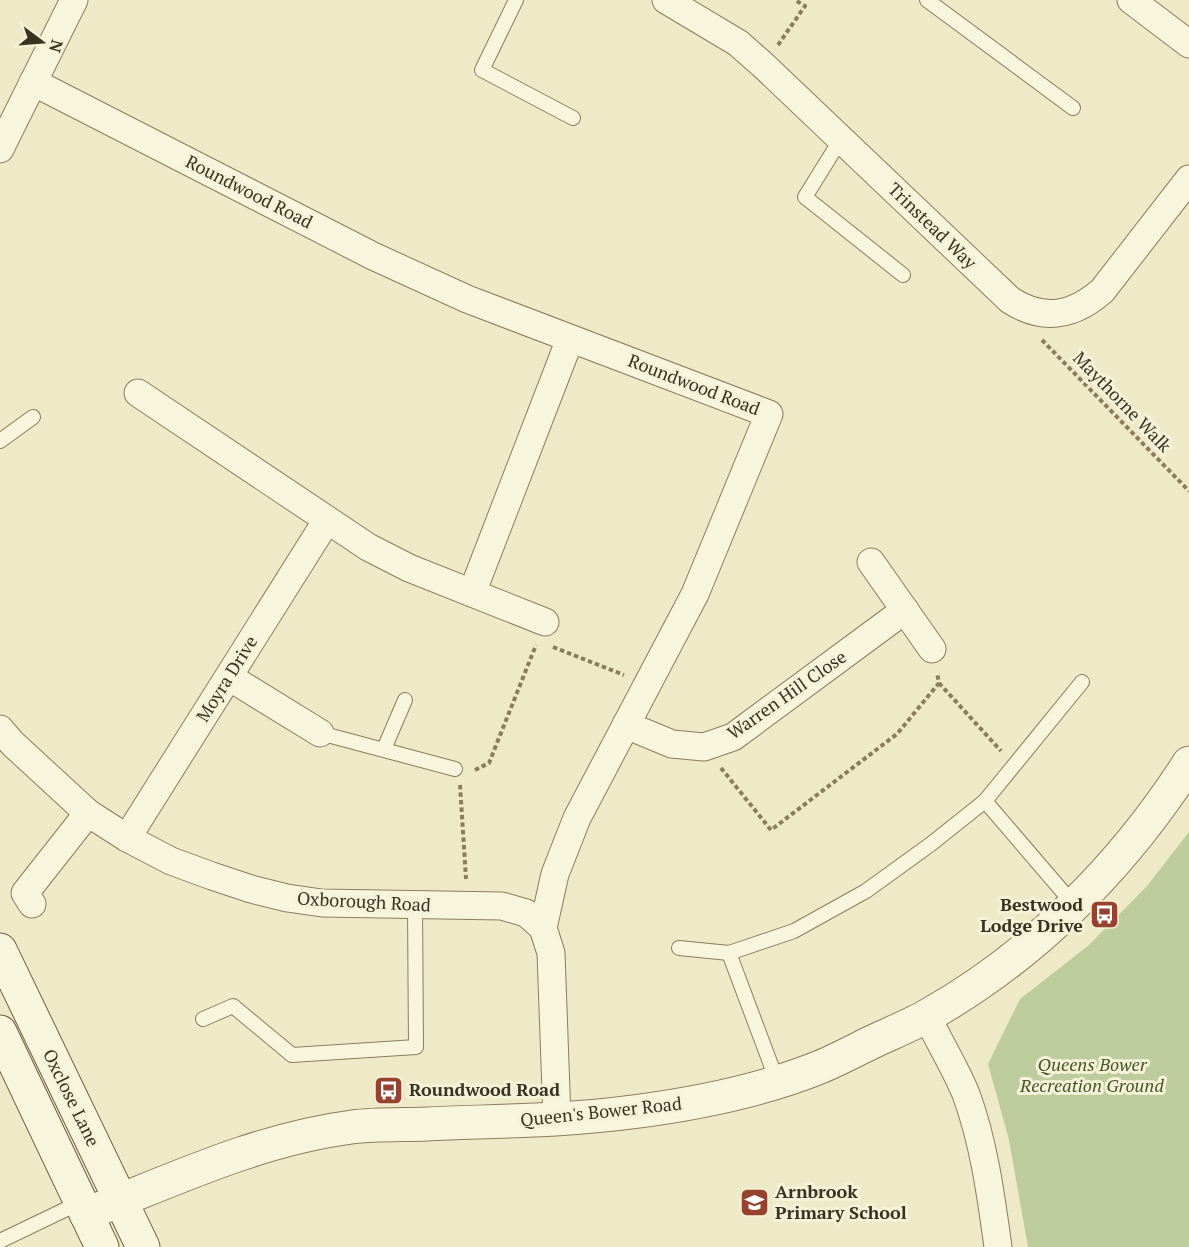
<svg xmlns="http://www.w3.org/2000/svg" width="1189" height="1247" viewBox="0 0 1189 1247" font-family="'PT Serif',serif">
	<rect width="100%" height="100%" fill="#eeeac8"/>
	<path fill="#bdcc9c" d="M 1189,832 L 1189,1247 L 1028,1247 L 1009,1140 L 988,1064 L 1020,999 L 1089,945 L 1147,886 Z"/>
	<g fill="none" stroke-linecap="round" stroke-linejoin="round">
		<defs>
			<g id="service">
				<path d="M 516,0 L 482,70 L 573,118"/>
				<path d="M 927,0 L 1073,108"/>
				<path d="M 841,139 L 805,197 L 903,275"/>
				<path d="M 0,441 L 33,417"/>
				<path d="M 320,733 L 455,769"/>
				<path d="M 384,749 L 405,700"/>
				<path d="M 985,801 L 1075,906"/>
				<path d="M 679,948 L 729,953 L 794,931 L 866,891 L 931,844 L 985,801 L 1082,682"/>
				<path d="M 729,953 L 777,1081"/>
				<path d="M 203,1019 L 233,1006 L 292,1055 L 416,1047 L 415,905"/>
				<path d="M 0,1241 L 81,1202"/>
			</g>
			<g id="minor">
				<path d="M 666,0 L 738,43 L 763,65 L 1010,300 C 1044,322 1073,316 1102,291 L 1189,179"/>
				<path d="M 1131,0 L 1189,44"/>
				<path d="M 33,82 L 373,256 L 467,299 L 769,414 L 695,594 L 577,818 L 555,874 L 543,928 L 551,953 L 557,1119"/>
				<path d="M 0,149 L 74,0"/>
				<path d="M 138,393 L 368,547 L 409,568 L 545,622"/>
				<path d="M 871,562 L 932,649"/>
				<path d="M 472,593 L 570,339"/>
				<path d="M 229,677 L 320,733"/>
				<path d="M 626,725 L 672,744 L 704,747 L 733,737 L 905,610"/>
				<path d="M 0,729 L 13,744 L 88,813 L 127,838 L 171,861 L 212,876 L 251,889 L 287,898 L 322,903 L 502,906 L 526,913 L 543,928"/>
				<path d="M 127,838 L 327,520"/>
				<path d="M 32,904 L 25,893 L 88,813"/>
				<path d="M 927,1016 C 939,1042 955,1067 966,1094 C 984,1143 991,1196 998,1247"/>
			</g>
			<path id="tertiary" d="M 86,1214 C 173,1180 259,1139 352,1127 C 376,1124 402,1125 427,1124 C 495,1121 564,1121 632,1112 C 695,1104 761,1091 820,1067 C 837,1060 854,1051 870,1043 C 889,1034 909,1026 927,1016 C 1034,956 1123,866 1189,763"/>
			<g id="secondary">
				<path d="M 0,950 L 143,1247"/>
				<path d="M 0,1032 L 102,1247"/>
			</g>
		</defs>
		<use href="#service" stroke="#8a7d5d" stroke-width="16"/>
		<use href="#minor" stroke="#8a7d5d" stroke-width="29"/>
		<use href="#tertiary" stroke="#8a7d5d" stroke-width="35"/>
		<use href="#secondary" stroke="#6c5e40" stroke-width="35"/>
		<g stroke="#8a7d5d" stroke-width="4" stroke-dasharray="4.5 3" stroke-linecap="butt">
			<path d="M 778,45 L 805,6 L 795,0"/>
			<path d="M 1042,340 L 1189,491"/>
			<path d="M 553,647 L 624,675"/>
			<path d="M 939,683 L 1001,751"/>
			<path d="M 721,768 L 771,830 L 897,734 L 939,683 L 937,673"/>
			<path d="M 475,770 L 489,763 L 536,645"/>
			<path d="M 460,785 L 466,879"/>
		</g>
		<use href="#service" stroke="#f8f5dc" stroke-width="14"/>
		<use href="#minor" stroke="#f8f5dc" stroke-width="27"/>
		<use href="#tertiary" stroke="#f8f5dc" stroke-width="33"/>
		<use href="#secondary" stroke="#f8f5dc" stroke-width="33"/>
	</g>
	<defs>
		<symbol id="bus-square" viewBox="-11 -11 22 22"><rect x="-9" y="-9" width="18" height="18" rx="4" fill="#97422f" stroke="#f5f2d8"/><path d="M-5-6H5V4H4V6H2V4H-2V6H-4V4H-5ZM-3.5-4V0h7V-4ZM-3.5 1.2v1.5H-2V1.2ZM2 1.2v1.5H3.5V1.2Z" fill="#fff"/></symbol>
		<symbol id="school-square" viewBox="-11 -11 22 22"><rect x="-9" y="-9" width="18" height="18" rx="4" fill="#97422f" stroke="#f5f2d8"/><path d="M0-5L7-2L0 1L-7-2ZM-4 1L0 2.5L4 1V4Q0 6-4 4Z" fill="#fff"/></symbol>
	</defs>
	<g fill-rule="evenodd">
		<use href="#bus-square" x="1088" y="898" width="33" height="33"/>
		<use href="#bus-square" x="372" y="1074" width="33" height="33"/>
		<use href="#school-square" x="738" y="1186" width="33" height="33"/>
	</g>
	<g text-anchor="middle" stroke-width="6" stroke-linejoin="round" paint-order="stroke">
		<g font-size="18" fill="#3a3221" stroke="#f5f2d8">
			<text transform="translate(249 192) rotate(27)" y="6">Roundwood Road</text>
			<text transform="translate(932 226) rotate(44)" y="6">Trinstead Way</text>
			<text transform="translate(694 385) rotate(21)" y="6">Roundwood Road</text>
			<text transform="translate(1122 402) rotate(46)" y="6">Maythorne Walk</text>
			<text transform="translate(227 679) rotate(-58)" y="6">Moyra Drive</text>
			<text transform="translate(787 695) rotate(-35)" y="6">Warren Hill Close</text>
			<text transform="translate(364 902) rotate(3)" y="6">Oxborough Road</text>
			<text transform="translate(71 1098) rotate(64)" y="6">Oxclose Lane</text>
			<text transform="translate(601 1112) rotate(-6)" y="6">Queen's Bower Road</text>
		</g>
		<g font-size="18" font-weight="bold" fill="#3a3221" stroke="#f5f2d8" text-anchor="start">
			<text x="1083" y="911" text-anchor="end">Bestwood<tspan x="1083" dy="21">Lodge Drive</tspan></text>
			<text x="409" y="1096">Roundwood Road</text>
			<text x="775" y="1198">Arnbrook<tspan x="775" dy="21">Primary School</tspan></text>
		</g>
		<g font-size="18" font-style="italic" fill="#425628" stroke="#f5f2d8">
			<text x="1092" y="1071">Queens Bower<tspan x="1092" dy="21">Recreation Ground</tspan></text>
		</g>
	</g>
	<g transform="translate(42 42) rotate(106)" stroke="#f5f2d8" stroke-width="4.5" paint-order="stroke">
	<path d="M0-4.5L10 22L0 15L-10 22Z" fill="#3a3221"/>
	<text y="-9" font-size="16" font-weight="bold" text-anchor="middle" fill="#3a3221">N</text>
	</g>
</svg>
